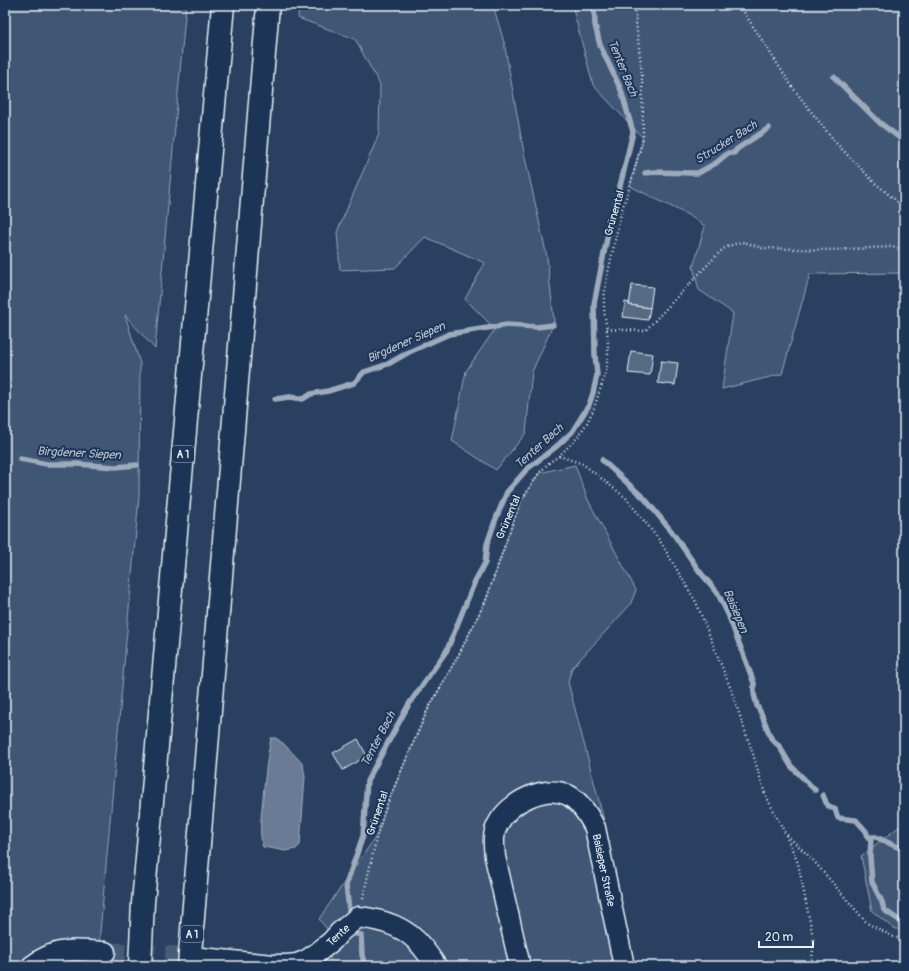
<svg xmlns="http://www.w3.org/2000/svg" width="909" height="971" viewBox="0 0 909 971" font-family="Pangolin,sans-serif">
	<rect width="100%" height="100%" fill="#294061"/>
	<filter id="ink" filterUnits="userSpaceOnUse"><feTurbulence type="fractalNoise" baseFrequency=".025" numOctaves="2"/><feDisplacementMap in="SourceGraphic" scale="8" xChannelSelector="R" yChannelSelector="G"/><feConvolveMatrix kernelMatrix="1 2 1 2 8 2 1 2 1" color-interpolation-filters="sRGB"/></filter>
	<g filter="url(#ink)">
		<g fill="#415774" stroke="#94a4b6">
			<path d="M 5,5 L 186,5 L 155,349 L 125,315 L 140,363 L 139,497 L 97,966 L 5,966 Z"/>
			<path d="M 299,5 L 493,5 L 504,42 L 524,153 L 547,257 L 554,321 L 553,325 L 532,372 L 526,433 L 496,470 L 452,441 L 466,371 L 495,329 L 465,299 L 485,263 L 425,237 L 395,268 L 340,270 L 337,232 L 379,134 L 380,85 L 355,39 L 298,18 Z"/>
			<path d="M 572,5 L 904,5 L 904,273 L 810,274 L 782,374 L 722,389 L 733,313 L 699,290 L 693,267 L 705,226 L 688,215 L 630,186 L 643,138 L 593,85 Z"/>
			<path d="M 575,465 L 588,500 L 636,590 L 630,605 L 572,668 L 568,682 L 607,832 L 617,966 L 332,966 L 328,951 L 327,929 L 319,919 L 377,835 L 387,804 L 427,711 L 459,654 L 486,600 L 508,536 L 520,503 L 539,473 Z"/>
			<path d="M 904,823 L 904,931 L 893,928 L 872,911 L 861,856 Z"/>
		</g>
		<path fill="#6b7c95" stroke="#9dabbd" d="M 271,738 L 276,738 L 284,744 L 303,764 L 305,777 L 300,845 L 296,849 L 286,851 L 263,847 C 258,833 262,812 263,797 C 265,777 267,757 271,738 Z"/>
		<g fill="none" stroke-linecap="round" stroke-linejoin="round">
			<g stroke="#9dabbd" stroke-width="5.5">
				<path d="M 834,77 L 880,123 L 904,141"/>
				<path d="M 645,173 L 655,172 L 690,173 L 698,173 L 716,163 L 728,153 L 734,153 L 737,149 L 769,128"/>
				<path d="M 275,399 L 290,397 L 303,399 L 311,394 L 328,391 L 354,383 L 364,372 L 388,364 L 409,352 L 449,334 L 507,325 L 537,327 L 553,325"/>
				<path d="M 20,459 L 47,464 L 77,464 L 115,467 L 137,465"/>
				<path d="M 602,460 L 645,499 L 672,532 L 700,572 L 717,592 L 728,614 L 754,683 L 754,694 L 757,706 L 761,713 L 771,738 L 779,746 L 791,766 L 815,790"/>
				<path d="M 823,795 L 827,805 L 835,809 L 838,818 L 856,820 L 866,831 L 868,837 L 876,837 L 904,850"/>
				<path d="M 871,838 L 870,857 L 872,882 L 882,902 L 884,910 L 899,920 L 904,921"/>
				<path d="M 350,918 L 346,885 L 363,836 L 367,781 L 409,704 L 447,650 L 475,581 L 485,563 L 487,544 L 495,521 L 507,492 L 527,469 L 557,446 L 572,432 L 589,405 L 593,393 L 597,375 L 595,355 L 594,304 L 608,233 L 624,170 L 633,132 L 621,90 L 600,45 L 595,25 L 594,5"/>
				<path d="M 351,929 L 352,933 L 361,935 L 362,955 L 365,966"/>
			</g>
		</g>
		<g fill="#556a83" stroke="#e8f1f8">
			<path d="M 632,285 L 653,287 L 650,308 L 629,305 Z"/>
			<path d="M 625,302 L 629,303 L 629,305 L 650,308 L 648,320 L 623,317 Z"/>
			<path d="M 631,351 L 653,354 L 650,375 L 628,373 Z"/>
			<path d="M 661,361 L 678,363 L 675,385 L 658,383 Z"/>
			<path d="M 358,739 L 367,756 L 343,770 L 333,753 Z"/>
		</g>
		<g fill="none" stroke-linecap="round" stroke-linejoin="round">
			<path stroke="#465b78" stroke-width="20" stroke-dasharray="20 10" stroke-linecap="butt" d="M 105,952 L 201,958"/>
			<defs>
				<g id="street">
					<path d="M 201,958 L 273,965 L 287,965 L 297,964 L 307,960 L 317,953 L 332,941 L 340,932 L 358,917 C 384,920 407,927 423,948 C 428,954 432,960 436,966"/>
					<path d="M 32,966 C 42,958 55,952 67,951 C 78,949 94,952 105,952"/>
					<path d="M 520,966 L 495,857 C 494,846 492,834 498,824 C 509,802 545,784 568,795 C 581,802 589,816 595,828 L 624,966"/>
				</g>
				<g id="highway">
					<path d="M 140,966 L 143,903 L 223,5"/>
					<path d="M 189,966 L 268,5"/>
				</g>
			</defs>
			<use href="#street" stroke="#e8f1f8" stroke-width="23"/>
			<use href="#highway" stroke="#e8f1f8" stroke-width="25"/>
			<g stroke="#e8f1f8" stroke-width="2.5" stroke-dasharray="1 3" stroke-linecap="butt">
				<path d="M 741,5 L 745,14 L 793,88 L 813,114 L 836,143 L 875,183 L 904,207"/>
				<path d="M 607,329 L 645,331 L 714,258 L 723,249 L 734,244 L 744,242 L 762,248 L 831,250 L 890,247 L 904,249"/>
				<path d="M 559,456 L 583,464 L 626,498 L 660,541 L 696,602 L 730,687 L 753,754 L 765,794 L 785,833 L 798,863 L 814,942 L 811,966"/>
				<path d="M 787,835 L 812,859 L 867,923 L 894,937 L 904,940"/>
				<path d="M 363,898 L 377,835 L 387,804 L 427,711 L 459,654 L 486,600 L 508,536 L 520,503 L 539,473 L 550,462 L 559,456 L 577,438 L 587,423 L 594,408 L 606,372 L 608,354 L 608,339 L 604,309 L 604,298 L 607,277 L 622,209 L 630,186 L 643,138 L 642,73 L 634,5"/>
			</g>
			<use href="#street" stroke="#1d3557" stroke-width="20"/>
			<use href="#highway" stroke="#1d3557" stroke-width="22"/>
		</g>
	</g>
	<g text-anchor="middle" stroke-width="4" stroke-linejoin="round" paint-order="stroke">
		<g fill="#1d3557" stroke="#abb9c8" stroke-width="1">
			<rect x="172" y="446" width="22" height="16" rx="3"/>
			<rect x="181" y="926" width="22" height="16" rx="3"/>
		</g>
		<g font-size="10" font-weight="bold" fill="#e8f1f8">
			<text x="183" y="458">A 1</text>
			<text x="192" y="938">A 1</text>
		</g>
		<g font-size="11" fill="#e8f1f8" stroke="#1d3557">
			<text transform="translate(614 213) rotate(-74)" y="4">Grünental</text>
			<text transform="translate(508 517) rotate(-67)" y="4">Grünental</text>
			<text transform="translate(377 813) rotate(-71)" y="4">Grünental</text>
			<text transform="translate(604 870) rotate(78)" y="4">Baisieper Straße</text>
			<text transform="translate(338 935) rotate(-42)" y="4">Tente</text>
		</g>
		<g font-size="12" font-style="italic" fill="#b6c2d0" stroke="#1d3557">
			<text transform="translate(623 68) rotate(68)" y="4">Tenter Bach</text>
			<text transform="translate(726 142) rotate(-32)" y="4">Strucker Bach</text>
			<text transform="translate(406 342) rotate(-24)" y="4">Birgdener Siepen</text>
			<text transform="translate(539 446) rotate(-42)" y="4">Tenter Bach</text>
			<text transform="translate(79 453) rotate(3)" y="4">Birgdener Siepen</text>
			<text transform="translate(736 611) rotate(67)" y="4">Baisiepen</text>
			<text transform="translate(378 739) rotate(-62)" y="4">Tenter Bach</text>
		</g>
	</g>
	<rect width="909" height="971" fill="none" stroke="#1d3557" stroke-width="20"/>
	<rect x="10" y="10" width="889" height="951" fill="none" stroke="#e8f1f8" stroke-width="1.5" filter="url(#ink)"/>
	<path d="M759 941v6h54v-6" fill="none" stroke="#e8f1f8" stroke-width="2"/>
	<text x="765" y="941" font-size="12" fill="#e8f1f8" stroke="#1d3557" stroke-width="3" paint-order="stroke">20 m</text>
</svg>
